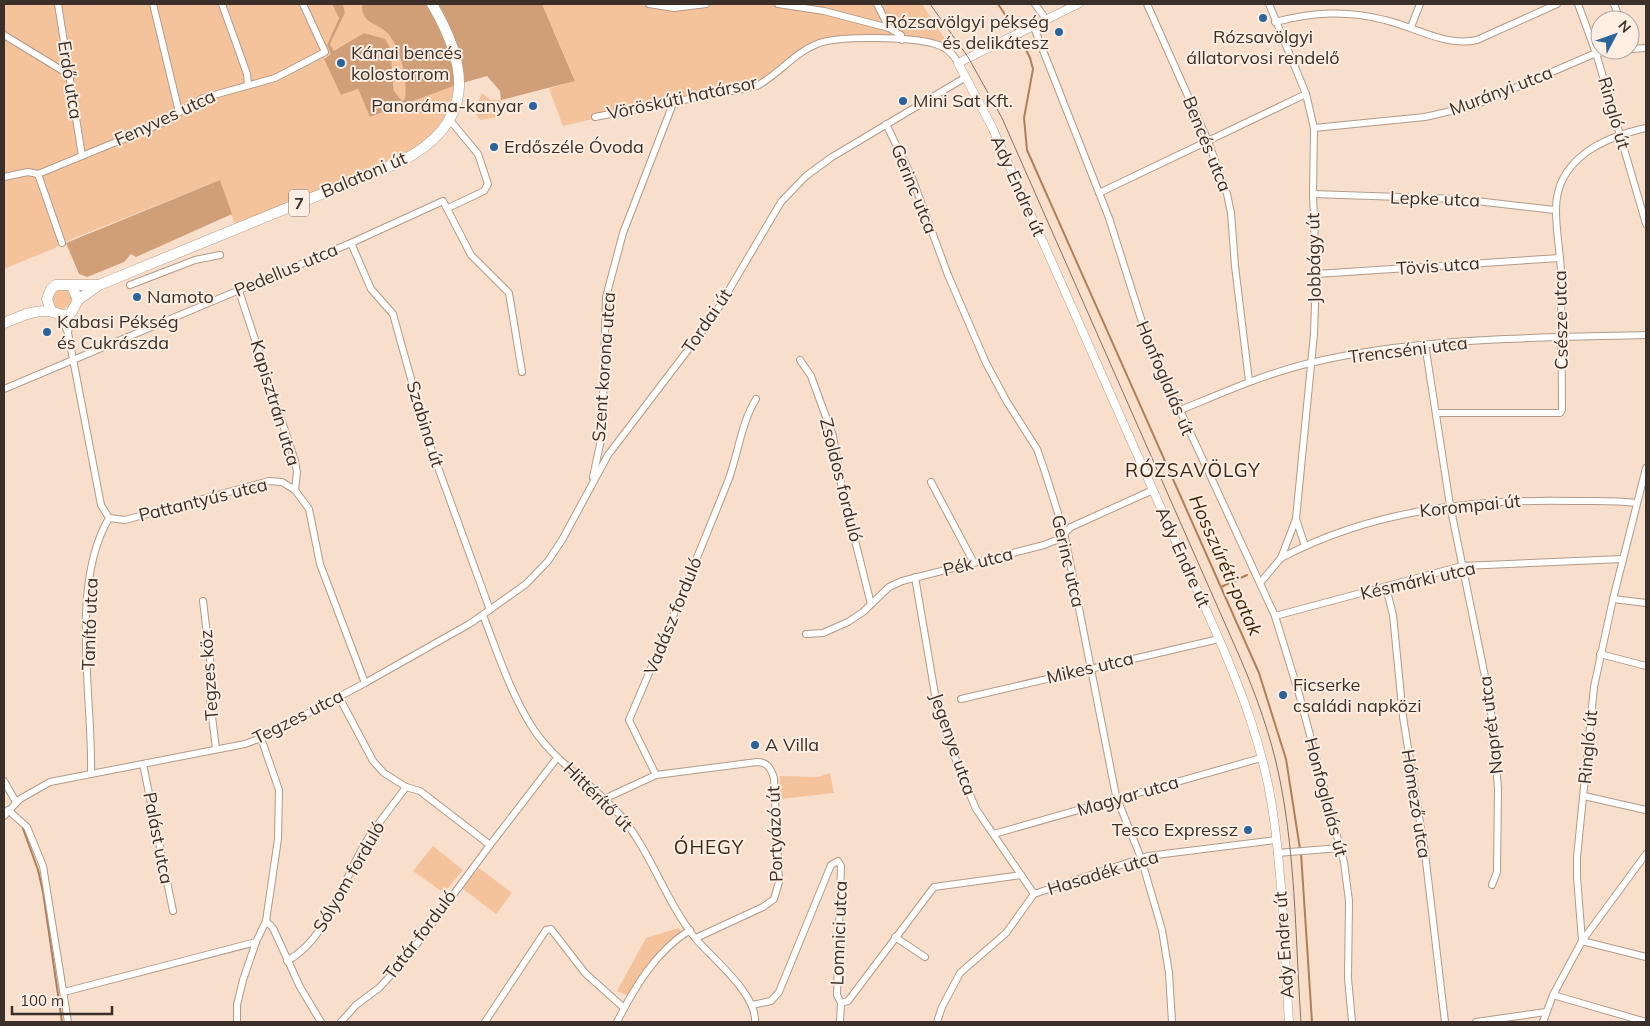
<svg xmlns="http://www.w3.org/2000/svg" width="1650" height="1026" viewBox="0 0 1650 1026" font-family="Mulish,sans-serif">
	<rect width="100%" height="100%" fill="#f7dfcc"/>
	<g fill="#f5c39b">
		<path d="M 4,4 L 332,4 L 339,18 L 327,45 L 331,54 L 324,58 L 342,95 L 358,89 L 370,117 L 459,84 L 454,110 L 420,151 L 236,228 L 220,180 L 62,243 L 55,248 L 4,269 Z"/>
		<path d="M 343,4 L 362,4 C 360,25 381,23 390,36 C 402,54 407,78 405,99 L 402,101 L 394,91 L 393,69 L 364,33 L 334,52 L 330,44 L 345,13 Z"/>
		<path d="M 542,4 L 922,4 L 951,48 L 948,50 L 935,44 L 862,37 L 822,41 L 757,86 L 674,100 L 563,126 L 549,89 L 575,80 Z"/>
		<path d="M 482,93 L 491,100 L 501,100 L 502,114 L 500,117 L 480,120 L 474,111 Z"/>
		<circle cx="62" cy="299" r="10"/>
		<path d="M 830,773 L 834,793 L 780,799 L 780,776 L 818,777 Z"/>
		<path d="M 433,846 L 463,870 L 444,893 L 413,871 Z"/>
		<path d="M 479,868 L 512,893 L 496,914 L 462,888 Z"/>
		<path d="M 679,928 L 682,933 C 659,950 644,972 629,996 L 617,991 L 646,938 Z"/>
	</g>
	<g fill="#d09f78">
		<path d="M 332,4 L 343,4 L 345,13 L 330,44 L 334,51 L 364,33 L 385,39 L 390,48 L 394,91 L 402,101 L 405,99 C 407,78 402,54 390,36 C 381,23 360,25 362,4 L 542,4 L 575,81 L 501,100 L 500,91 L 487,76 L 459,84 L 370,117 L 358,89 L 341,95 L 324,59 L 331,54 L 327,45 L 339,18 Z"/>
		<path d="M 220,180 L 232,214 L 136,257 L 131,254 L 124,262 L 87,277 L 79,274 L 66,243 Z"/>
	</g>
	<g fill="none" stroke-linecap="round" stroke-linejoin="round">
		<g stroke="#ae8059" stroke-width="2">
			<path d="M 998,4 L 1016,31"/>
			<path d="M 1019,35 L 1030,58 L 1033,69 L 1024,118 L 1027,150 L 1259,673 L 1286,759 L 1300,849"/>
			<path d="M 1221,587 L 1247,575"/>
			<path d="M 22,826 L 38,870 L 43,892 L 62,1022"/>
			<path d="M 1301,853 L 1312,1022"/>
		</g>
		<defs>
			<g id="minor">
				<path d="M 58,4 L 82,156"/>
				<path d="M 153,4 L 179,112"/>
				<path d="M 222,4 L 247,74 L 248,85"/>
				<path d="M 649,4 L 674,8 L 706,4"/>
				<path d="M 778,4 L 824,11 L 889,28"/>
				<path d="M 877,4 L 889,28 L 901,35 L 902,40"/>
				<path d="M 1035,4 L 1046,19"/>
				<path d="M 1147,4 L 1208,141 L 1227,194 L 1231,213 L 1235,266 L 1249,381"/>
				<path d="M 1578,4 L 1596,53 L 1646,224"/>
				<path d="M 1614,4 L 1620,20"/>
				<path d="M 1275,22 C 1313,12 1347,10 1385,20 C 1415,27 1445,47 1477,40 L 1557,4"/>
				<path d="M 1033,25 L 1109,218 L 1148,341 L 1275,616 L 1299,694 L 1344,862 L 1349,901 L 1348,978 L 1352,1022"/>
				<path d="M 1411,27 L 1420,4"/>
				<path d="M 4,35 L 68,74"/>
				<path d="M 1630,49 L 1646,48"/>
				<path d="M 595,117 L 757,86 C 779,74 794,53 817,44 C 838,35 913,37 935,44 C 946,47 953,53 958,63"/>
				<path d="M 886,124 L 911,175 L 948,275 L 986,363 L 1007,402 L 1037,449 L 1045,472 L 1064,532 L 1116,796 L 1141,858 L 1162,930 L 1169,973 L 1172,1022"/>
				<path d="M 1314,128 L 1425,117 L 1473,106 L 1596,53 L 1622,50"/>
				<path d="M 38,174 L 62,243"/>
				<path d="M 4,177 L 28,172 L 38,174 L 160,124 L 203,98 L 275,78 L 325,52 L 303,4"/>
				<path d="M 1099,193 L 1306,94"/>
				<path d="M 1313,194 L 1459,199 L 1555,210"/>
				<path d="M 448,208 L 484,191 L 488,184 L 478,154 L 449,119"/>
				<path d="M 351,243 L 371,289 L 393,314 L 428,440 L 490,610"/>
				<path d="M 1316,274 L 1560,258"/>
				<path d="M 130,285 L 195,260 L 220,255"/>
				<path d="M 239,291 L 295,461 L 297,472 L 295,490"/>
				<path d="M 60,315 L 68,333 L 101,505 L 109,518"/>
				<path d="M 68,333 L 71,313"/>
				<path d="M 1425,344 L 1450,505 L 1490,701 L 1498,788 L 1497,872 L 1492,885"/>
				<path d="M 800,360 L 811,376 L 833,436 L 842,489 L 871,604"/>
				<path d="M 4,389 L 351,243 L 443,201 L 471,255 L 509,293 L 522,372"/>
				<path d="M 1178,411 C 1222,393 1264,374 1310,363 C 1416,337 1537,338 1646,335"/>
				<path d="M 1437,413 L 1560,413 L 1562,410 C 1562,364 1561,318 1561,272 C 1560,251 1556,231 1556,211 C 1555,159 1604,137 1646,128"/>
				<path d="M 593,477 L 602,435 L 606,297 L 623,233 L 674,101"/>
				<path d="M 931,482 L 974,563"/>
				<path d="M 109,518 L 125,520 L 269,481 L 282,482 L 295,490 L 309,509 L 320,564 L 365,683"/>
				<path d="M 1296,519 L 1305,546"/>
				<path d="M 1281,558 C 1372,510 1471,499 1572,501 C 1594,501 1616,500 1637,503"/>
				<path d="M 915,577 L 937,706 L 958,766 L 976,809 L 1034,894"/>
				<path d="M 1260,583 L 1281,558 L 1296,519 L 1314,334 L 1316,274 L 1313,194 L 1314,128 L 1306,94 L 1269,4"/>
				<path d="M 1386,587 L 1393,615 L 1403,717 L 1425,853 L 1445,1022"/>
				<path d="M 1613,599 L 1646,603"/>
				<path d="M 203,601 L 212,676 L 210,700 L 216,749"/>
				<path d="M 483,615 C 498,654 511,695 534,730 C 557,764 593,784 620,815 C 651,852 665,900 695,938 C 713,959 757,994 755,1022"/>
				<path d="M 1275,616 L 1462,566 L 1623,559"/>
				<path d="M 806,634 L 823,633 L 848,622 L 863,612 L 889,587 L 902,581 L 1044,545 L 1059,539 L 1071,527 L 1153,490"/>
				<path d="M 1600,654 L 1646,666"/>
				<path d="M 339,697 L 373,761 L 384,773 L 406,787 L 420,791 L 490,845 L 405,960 L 379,988 L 356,1005 L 341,1022"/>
				<path d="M 961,699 L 1219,639"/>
				<path d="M 143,764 L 173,911"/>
				<path d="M 91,773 C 93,696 69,586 109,518"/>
				<path d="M 656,775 L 629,720 C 663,641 696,561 728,481 C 738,455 741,423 756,399"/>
				<path d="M 4,781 L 16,802"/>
				<path d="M 1584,796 L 1646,810"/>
				<path d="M 604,799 L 656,775 L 757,762 C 768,762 771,769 774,778 L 779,882 L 774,899 L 763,907 L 696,938"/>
				<path d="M 8,810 L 27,827 L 43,866 L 68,1022"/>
				<path d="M 4,816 L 20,799 L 50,782 L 245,744 L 261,738 L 365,683 L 471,623 L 526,584 L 548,561 L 562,540 L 608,455 L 713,317 L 781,202 L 806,176 L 832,157 L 966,77"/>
				<path d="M 994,834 L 1261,758"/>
				<path d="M 490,845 L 557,758"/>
				<path d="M 1277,853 L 1340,848"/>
				<path d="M 1646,854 L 1582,941 L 1646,957"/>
				<path d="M 266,921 L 273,928 L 300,987 L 321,1022"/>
				<path d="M 895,937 L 925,957"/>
				<path d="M 287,961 C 328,939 343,879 367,840 C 379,822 393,805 406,787"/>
				<path d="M 64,992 L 256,942"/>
				<path d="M 1553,995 L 1646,1022"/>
				<path d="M 841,1003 L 848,1001 L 934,887 L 1021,875"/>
				<path d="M 752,1005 L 771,1001 L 779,992 L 831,865 L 838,861 L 841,866 L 837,995 L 841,1003"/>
				<path d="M 237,1022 L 237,1005 L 243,980 L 256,942 L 266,921 L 278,839 L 279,790 L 261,738"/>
				<path d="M 485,1022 L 546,930 L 551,929 L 585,973 L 624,1008"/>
				<path d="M 617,1022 C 634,988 656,951 690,930"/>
				<path d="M 840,1022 L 841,1003"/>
				<path d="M 937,1022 L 942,1007 L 960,973 L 1006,933 L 1034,894 L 1148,856 L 1276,840"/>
				<path d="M 1476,1022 L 1546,1012"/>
				<path d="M 1543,1022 L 1553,995 L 1582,941 L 1577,877 L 1577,857 L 1594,687 L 1613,599 L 1646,468"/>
			</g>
			<path id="tertiary" d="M 1078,4 L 958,63 L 992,127 L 1219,639 C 1242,692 1263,748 1272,806 C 1283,877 1284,950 1289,1022"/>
			<g id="primary">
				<path d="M 78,300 L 99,285 L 402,161 C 476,122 469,67 432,4"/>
				<path d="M 51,311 L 47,299 L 51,289 L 56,285 L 98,285"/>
				<path d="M 4,323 C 17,318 32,310 47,311 C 57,311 60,318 71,313 L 78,300 L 72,286"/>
			</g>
		</defs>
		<use href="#minor" stroke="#b19a88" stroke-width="8"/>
		<use href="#tertiary" stroke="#b19a88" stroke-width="9"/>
		<use href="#primary" stroke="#b19a88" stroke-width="11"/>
		<use href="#minor" stroke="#fff" stroke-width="6"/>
		<use href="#tertiary" stroke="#fff" stroke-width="8"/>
		<use href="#primary" stroke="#fff" stroke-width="10"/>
		<path stroke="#827367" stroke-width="1" d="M 930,4 L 968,57 L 1002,118 L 1234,644 C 1251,682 1266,721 1276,762 C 1296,847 1295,936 1301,1022"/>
	</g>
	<g fill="#2b649c" stroke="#fdeee3" stroke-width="2">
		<circle cx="1263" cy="18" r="5"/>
		<circle cx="1059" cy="32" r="5"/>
		<circle cx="341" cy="63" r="5"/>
		<circle cx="903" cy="101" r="5"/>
		<circle cx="533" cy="106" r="5"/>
		<circle cx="494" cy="147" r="5"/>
		<circle cx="137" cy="297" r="5"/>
		<circle cx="47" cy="332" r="5"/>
		<circle cx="1283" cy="695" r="5"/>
		<circle cx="755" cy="745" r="5"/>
		<circle cx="1248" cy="830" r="5"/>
	</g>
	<g text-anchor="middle" stroke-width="4" stroke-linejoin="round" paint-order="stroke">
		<rect fill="#fdeee3" stroke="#746961" stroke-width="1" x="289" y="189.5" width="20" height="27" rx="4"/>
		<g font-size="16" font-weight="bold" fill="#3a3029">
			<text x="299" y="209">7</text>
		</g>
		<g font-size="18" fill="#3a3029" stroke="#fdeee3" text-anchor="start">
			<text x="1049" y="28" text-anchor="end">Rózsavölgyi pékség<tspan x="1049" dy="21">és delikátesz</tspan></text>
			<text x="1263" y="43" text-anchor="middle">Rózsavölgyi<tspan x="1263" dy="21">állatorvosi rendelő</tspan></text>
			<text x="351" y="59">Kánai bencés<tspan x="351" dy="21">kolostorrom</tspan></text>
			<text x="913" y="107">Mini Sat Kft.</text>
			<text x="523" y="112" text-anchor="end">Panoráma-kanyar</text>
			<text x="504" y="153">Erdőszéle Óvoda</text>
			<text x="147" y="303">Namoto</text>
			<text x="57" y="328">Kabasi Pékség<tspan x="57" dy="21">és Cukrászda</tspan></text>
			<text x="1293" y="691">Ficserke<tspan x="1293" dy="21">családi napközi</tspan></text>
			<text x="765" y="751">A Villa</text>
			<text x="1238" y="836" text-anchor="end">Tesco Expressz</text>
		</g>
		<g font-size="18" fill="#3a3029" stroke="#fdeee3">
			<text transform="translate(70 80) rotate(81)" y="6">Erdő utca</text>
			<text transform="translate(1501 91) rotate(-21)" y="6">Murányi utca</text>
			<text transform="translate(682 98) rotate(-12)" y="6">Vöröskúti határsor</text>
			<text transform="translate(1614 113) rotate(74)" y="6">Ringló út</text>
			<text transform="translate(165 118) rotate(-25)" y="6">Fenyves utca</text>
			<text transform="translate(1207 144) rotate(68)" y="6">Bencés utca</text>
			<text transform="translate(364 175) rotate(-23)" y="6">Balatoni út</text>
			<text transform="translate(1018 186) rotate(66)" y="6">Ady Endre út</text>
			<text transform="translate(914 189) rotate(68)" y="6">Gerinc utca</text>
			<text transform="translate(1435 199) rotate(2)" y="6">Lepke utca</text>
			<text transform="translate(1314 258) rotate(-91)" y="6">Jobbágy út</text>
			<text transform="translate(1438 266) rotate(-4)" y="6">Tövis utca</text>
			<text transform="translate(286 270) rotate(-23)" y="6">Pedellus utca</text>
			<text transform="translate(1561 320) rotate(-91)" y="6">Csésze utca</text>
			<text transform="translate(707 321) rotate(-56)" y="6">Tordai út</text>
			<text transform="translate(1408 350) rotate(-7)" y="6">Trencséni utca</text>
			<text transform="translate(604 367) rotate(-86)" y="6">Szent korona utca</text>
			<text transform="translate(1165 378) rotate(67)" y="6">Honfoglalás út</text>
			<text transform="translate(275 403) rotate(73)" y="6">Kapisztrán utca</text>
			<text transform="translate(425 424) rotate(73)" y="6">Szabina út</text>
			<text transform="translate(841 480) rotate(76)" y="6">Zsoldos forduló</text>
			<text transform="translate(203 500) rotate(-14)" y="6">Pattantyús utca</text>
			<text transform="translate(1470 506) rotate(-6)" y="6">Korompai út</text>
			<text transform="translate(1183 557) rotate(66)" y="6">Ady Endre út</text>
			<text transform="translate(1068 561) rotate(77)" y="6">Gerinc utca</text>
			<text transform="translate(978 562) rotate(-14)" y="6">Pék utca</text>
			<text transform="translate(1418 581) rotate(-13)" y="6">Késmárki utca</text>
			<text transform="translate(673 616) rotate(-68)" y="6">Vadász forduló</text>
			<text transform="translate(90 624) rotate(-88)" y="6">Tanító utca</text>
			<text transform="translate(1090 668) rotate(-13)" y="6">Mikes utca</text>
			<text transform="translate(209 675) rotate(-94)" y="6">Tegzes köz</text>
			<text transform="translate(298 717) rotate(-27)" y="6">Tegzes utca</text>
			<text transform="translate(1491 725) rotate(-97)" y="6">Naprét utca</text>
			<text transform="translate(953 744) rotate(71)" y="6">Jegenye utca</text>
			<text transform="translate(1588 747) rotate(-85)" y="6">Ringló út</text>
			<text transform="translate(1128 796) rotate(-16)" y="6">Magyar utca</text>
			<text transform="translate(598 797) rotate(45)" y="6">Hittérítő út</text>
			<text transform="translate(1326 797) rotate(75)" y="6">Honfoglalás út</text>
			<text transform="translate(1416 804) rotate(81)" y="6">Hómező utca</text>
			<text transform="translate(775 834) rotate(-92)" y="6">Portyázó út</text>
			<text transform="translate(158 838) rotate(79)" y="6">Palást utca</text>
			<text transform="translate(1103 873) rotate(-17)" y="6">Hasadék utca</text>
			<text transform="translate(349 877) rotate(-60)" y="6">Sólyom forduló</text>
			<text transform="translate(839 933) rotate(-88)" y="6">Lomnici utca</text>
			<text transform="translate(420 935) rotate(-53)" y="6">Tatár forduló</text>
			<text transform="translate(1284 945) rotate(-94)" y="6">Ady Endre út</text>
		</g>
		<g font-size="19" letter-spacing="1" fill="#392718" stroke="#fdeee3">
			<text x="1193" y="477">RÓZSAVÖLGY</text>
			<text x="709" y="854">ÓHEGY</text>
		</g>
		<g font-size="19" font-style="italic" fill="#432303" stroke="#fdeee3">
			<text transform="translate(1226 565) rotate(66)" y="7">Hosszúréti-patak</text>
		</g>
	</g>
	<rect width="1650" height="1026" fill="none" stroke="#3a3029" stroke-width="10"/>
	<g transform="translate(1615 35) rotate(49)"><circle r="24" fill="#fdeee3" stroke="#afa299"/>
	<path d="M0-4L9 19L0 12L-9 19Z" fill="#2b649c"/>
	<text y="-8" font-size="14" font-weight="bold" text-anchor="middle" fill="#3a3029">N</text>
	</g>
	<path d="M12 1006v8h100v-8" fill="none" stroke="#3a3029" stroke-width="2.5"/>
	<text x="20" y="1006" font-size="15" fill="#3a3029" stroke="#fdeee3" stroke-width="4" paint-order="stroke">100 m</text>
</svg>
